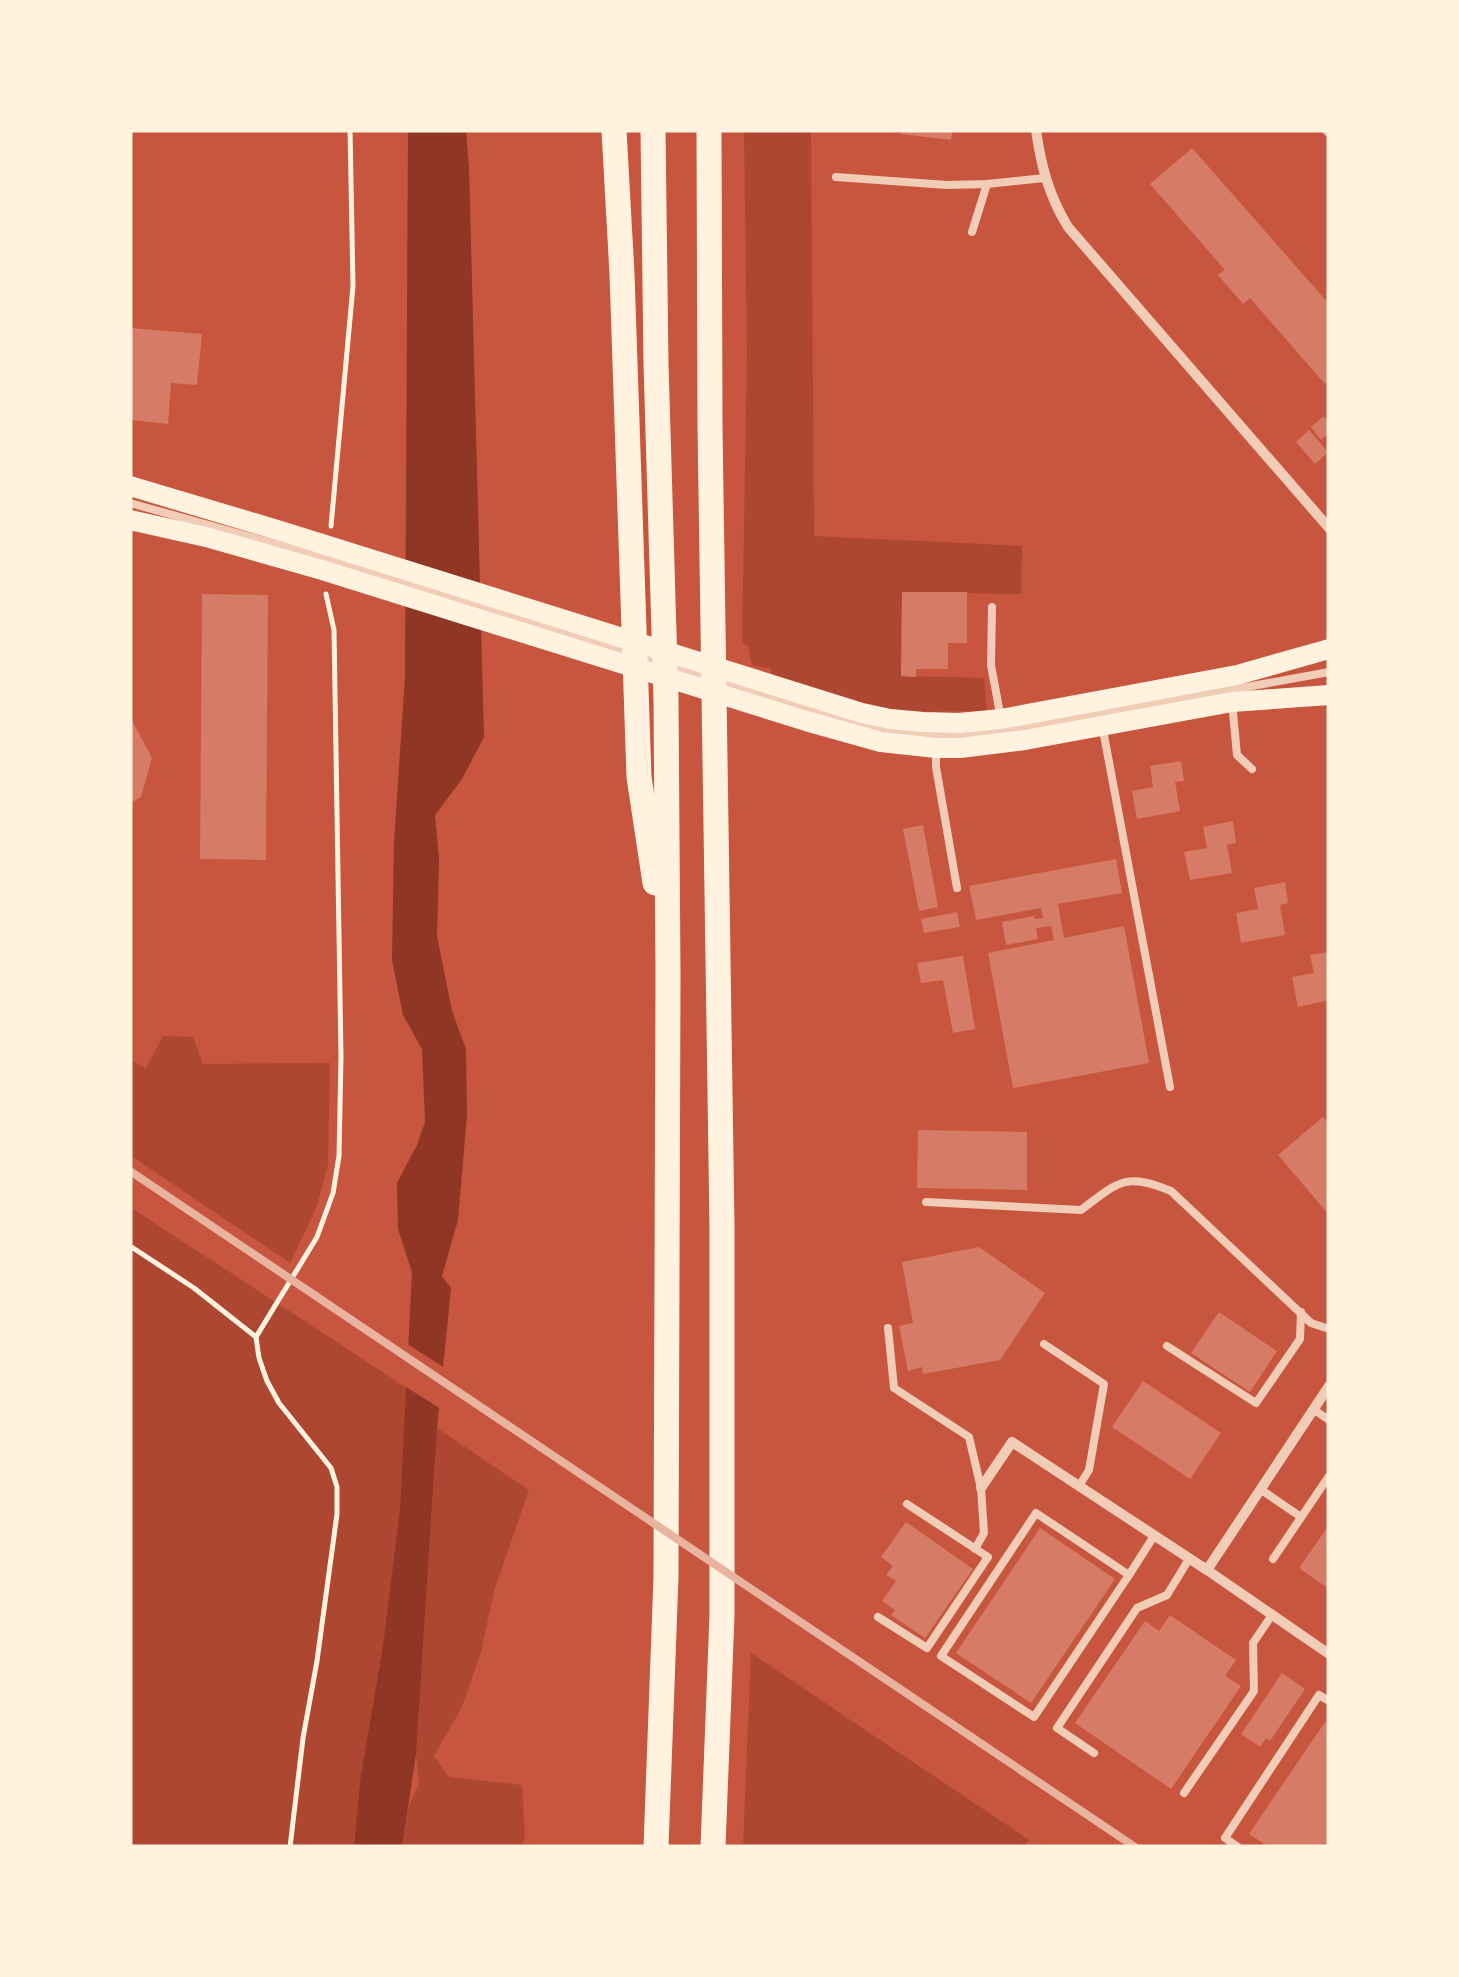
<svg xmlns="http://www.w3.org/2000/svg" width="1459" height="1977" viewBox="0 0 1459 1977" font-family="Signika,sans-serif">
	<rect width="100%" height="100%" fill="#c8553d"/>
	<g fill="#ae4732">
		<path d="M 744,130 L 811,130 L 814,536 L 1022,546 L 1021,594 L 902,592 L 901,676 L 984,678 L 987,711 L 915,712 L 881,709 L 773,677 L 771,669 L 752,665 L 748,646 L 742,643 L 747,353 Z"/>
		<path d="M 163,1036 L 193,1037 L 203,1064 L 330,1063 L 328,1164 L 317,1206 L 290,1263 L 130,1155 L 130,1060 L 146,1068 Z"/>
		<path d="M 130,1207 L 407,1388 L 400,1509 L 383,1645 L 360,1781 L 354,1847 L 130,1847 Z"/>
		<path d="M 437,1428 L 529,1490 L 494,1591 L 481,1652 L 462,1707 L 434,1756 L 449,1777 L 522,1785 L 525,1835 L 522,1847 L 402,1847 L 408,1809 L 419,1784 L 416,1754 Z"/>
		<path d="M 751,1653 L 1029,1840 L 1023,1847 L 743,1847 Z"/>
	</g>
	<path fill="#8f3625" d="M 408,130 L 466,130 L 469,168 L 484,737 L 462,779 L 435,815 L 439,859 L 437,936 L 452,1011 L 466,1049 L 467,1115 L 458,1220 L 442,1276 L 451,1288 L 437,1428 L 416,1754 L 402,1847 L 354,1847 L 360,1781 L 383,1645 L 400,1509 L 412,1272 L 398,1229 L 397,1183 L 417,1145 L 425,1122 L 422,1049 L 403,1015 L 392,960 L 394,842 L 405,676 Z"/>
	<path fill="#c8553d" d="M 404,1342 L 448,1370 L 444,1411 L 403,1385 Z"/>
	<g fill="#d67c66">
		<path d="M 901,130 L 953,130 L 951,140 L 901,134 Z"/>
		<path d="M 1192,148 L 1329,304 L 1329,380 L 1325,384 L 1250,298 L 1243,304 L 1218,275 L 1225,270 L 1150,184 Z"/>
		<path d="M 130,328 L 202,334 L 197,385 L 171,383 L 168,424 L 130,420 Z"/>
		<path d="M 1324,416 L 1329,423 L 1329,433 L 1321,440 L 1311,427 Z"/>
		<path d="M 1309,430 L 1328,452 L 1315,464 L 1296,442 Z"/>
		<path d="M 902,592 L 967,592 L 967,643 L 948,643 L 948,669 L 916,669 L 916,677 L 901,676 Z"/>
		<path d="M 202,594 L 268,595 L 266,860 L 200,859 Z"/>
		<path d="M 130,717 L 152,758 L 141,797 L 130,803 Z"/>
		<path d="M 1181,761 L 1184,781 L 1175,782 L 1180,811 L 1137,819 L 1132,791 L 1153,787 L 1150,766 Z"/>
		<path d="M 1233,821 L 1236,843 L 1227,845 L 1232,873 L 1190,880 L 1184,852 L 1207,848 L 1203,827 Z"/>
		<path d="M 923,825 L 938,907 L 919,911 L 903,829 Z"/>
		<path d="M 1116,859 L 1122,893 L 1058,904 L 1064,938 L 1124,926 L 1149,1063 L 1013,1088 L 988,953 L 1054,940 L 1051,926 L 1036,928 L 1038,939 L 1006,945 L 1002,922 L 1034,916 L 1035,919 L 1043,918 L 1041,908 L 976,920 L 969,886 Z"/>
		<path d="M 1285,882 L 1288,903 L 1280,905 L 1285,935 L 1241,943 L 1236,913 L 1258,909 L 1254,888 Z"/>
		<path d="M 957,912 L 960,927 L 924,933 L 921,919 Z"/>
		<path d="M 1329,952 L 1329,1000 L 1298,1007 L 1292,977 L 1314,973 L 1310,955 Z"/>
		<path d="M 963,956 L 975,1029 L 953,1033 L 943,980 L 921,983 L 917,963 Z"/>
		<path d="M 1323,1117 L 1329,1124 L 1329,1215 L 1278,1155 Z"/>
		<path d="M 918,1130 L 1027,1132 L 1027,1190 L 917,1188 Z"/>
		<path d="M 979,1247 L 1045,1293 L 1000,1360 L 923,1374 L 922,1367 L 908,1371 L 899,1326 L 913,1323 L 902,1262 Z"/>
		<path d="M 1219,1312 L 1277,1351 L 1250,1392 L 1191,1353 Z"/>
		<path d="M 1143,1381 L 1221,1433 L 1190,1479 L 1112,1427 Z"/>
		<path d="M 906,1522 L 973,1569 L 925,1638 L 891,1615 L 895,1610 L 882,1601 L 896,1581 L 886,1575 L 893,1566 L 881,1557 Z"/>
		<path d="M 1329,1525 L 1329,1589 L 1299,1568 Z"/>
		<path d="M 1040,1528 L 1115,1579 L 1031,1703 L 956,1653 Z"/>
		<path d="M 1170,1615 L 1236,1660 L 1225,1676 L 1241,1686 L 1171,1789 L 1075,1723 L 1145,1621 L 1159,1631 Z"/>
		<path d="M 1282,1673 L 1305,1689 L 1270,1741 L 1266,1738 L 1260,1747 L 1241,1734 Z"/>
		<path d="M 1325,1722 L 1329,1724 L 1329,1847 L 1269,1847 L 1249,1834 Z"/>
	</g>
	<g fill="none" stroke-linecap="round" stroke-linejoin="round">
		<g stroke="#fff3e0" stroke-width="5">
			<path d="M 331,526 L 353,286 L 350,130"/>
			<path d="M 130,1246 L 194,1288 L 256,1337"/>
			<path d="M 290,1847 L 303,1738 L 317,1661 L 337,1514 L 337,1487 L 331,1468 L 279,1403 L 267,1381 L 259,1358 L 256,1337 L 317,1237 L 333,1193 L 339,1156 L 341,1057 L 334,630 L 326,594"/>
		</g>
		<g stroke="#f1ccb7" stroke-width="8">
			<path d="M 836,177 L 947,185 L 987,184 L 1044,178"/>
			<path d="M 972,232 L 987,184"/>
			<path d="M 130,503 L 326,558 L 628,653"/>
			<path d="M 992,607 L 991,665 L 1001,719"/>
			<path d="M 642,657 L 744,690 L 755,681"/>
			<path d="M 742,692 L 744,690 C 798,706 853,727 909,733 C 938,736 966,734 995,733 L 1329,672"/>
			<path d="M 1232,702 L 1237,755 L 1252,769"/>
			<path d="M 1103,730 L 1170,1087"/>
			<path d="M 936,752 L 936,767 L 957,888"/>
			<path d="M 926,1202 L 1081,1210 C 1118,1182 1125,1172 1171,1191 L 1311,1323 L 1329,1329"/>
			<path d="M 888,1328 L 894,1388 L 969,1437 L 981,1488 L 984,1533 L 975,1549"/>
			<path d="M 1044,1344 L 1104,1384 L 1089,1470 L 1079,1486"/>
			<path d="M 1167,1346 L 1256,1403 L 1300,1339 L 1301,1312"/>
			<path d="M 1313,1409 L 1329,1420"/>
			<path d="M 1260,1489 L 1301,1517"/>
			<path d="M 1036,1513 L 1129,1575 L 1034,1717 L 941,1656 Z"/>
			<path d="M 1273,1559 L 1329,1476"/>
			<path d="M 1129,1575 L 1154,1536"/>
			<path d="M 878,1617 L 927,1648 L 988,1557 L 907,1504"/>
			<path d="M 1094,1753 L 1057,1728 L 1137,1608 L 1167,1595 L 1189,1559"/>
			<path d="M 1184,1793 L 1254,1691 L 1253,1643 L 1272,1615"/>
			<path d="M 1238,1847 L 1225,1838 L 1319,1695 L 1329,1701"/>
		</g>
		<g stroke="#f1ccb7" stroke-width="10">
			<path d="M 1036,130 C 1041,166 1049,196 1068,227 L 1329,528"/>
			<path d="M 1327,130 L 1329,132"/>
			<path d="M 981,1488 L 1012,1442 L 1207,1570 L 1329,1386"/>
			<path d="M 1207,1570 L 1329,1654"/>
		</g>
		<g stroke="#fff3e0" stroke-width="20">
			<path d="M 130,486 L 284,532 L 862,713 L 890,719 L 923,722 L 959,723 L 1001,719 L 1237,675 L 1329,649"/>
			<path d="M 130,520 L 206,537 L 322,570 L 806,721 L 881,742 L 936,748 L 960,748 L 1025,740 L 1232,702 L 1329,695"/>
		</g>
		<g stroke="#fff3e0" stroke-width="25">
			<path d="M 614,130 L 622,274 L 639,777 L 655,883"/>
			<path d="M 653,130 L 656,364 L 666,700 L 668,975 L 666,1577 L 656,1847"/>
			<path d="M 709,130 L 710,426 L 722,1226 L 722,1615 L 713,1847"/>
		</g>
		<path stroke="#e9b49f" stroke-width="8" d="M 130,1171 L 1135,1847"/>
	</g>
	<rect width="1459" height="1977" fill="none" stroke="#fff3e0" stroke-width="265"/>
</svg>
